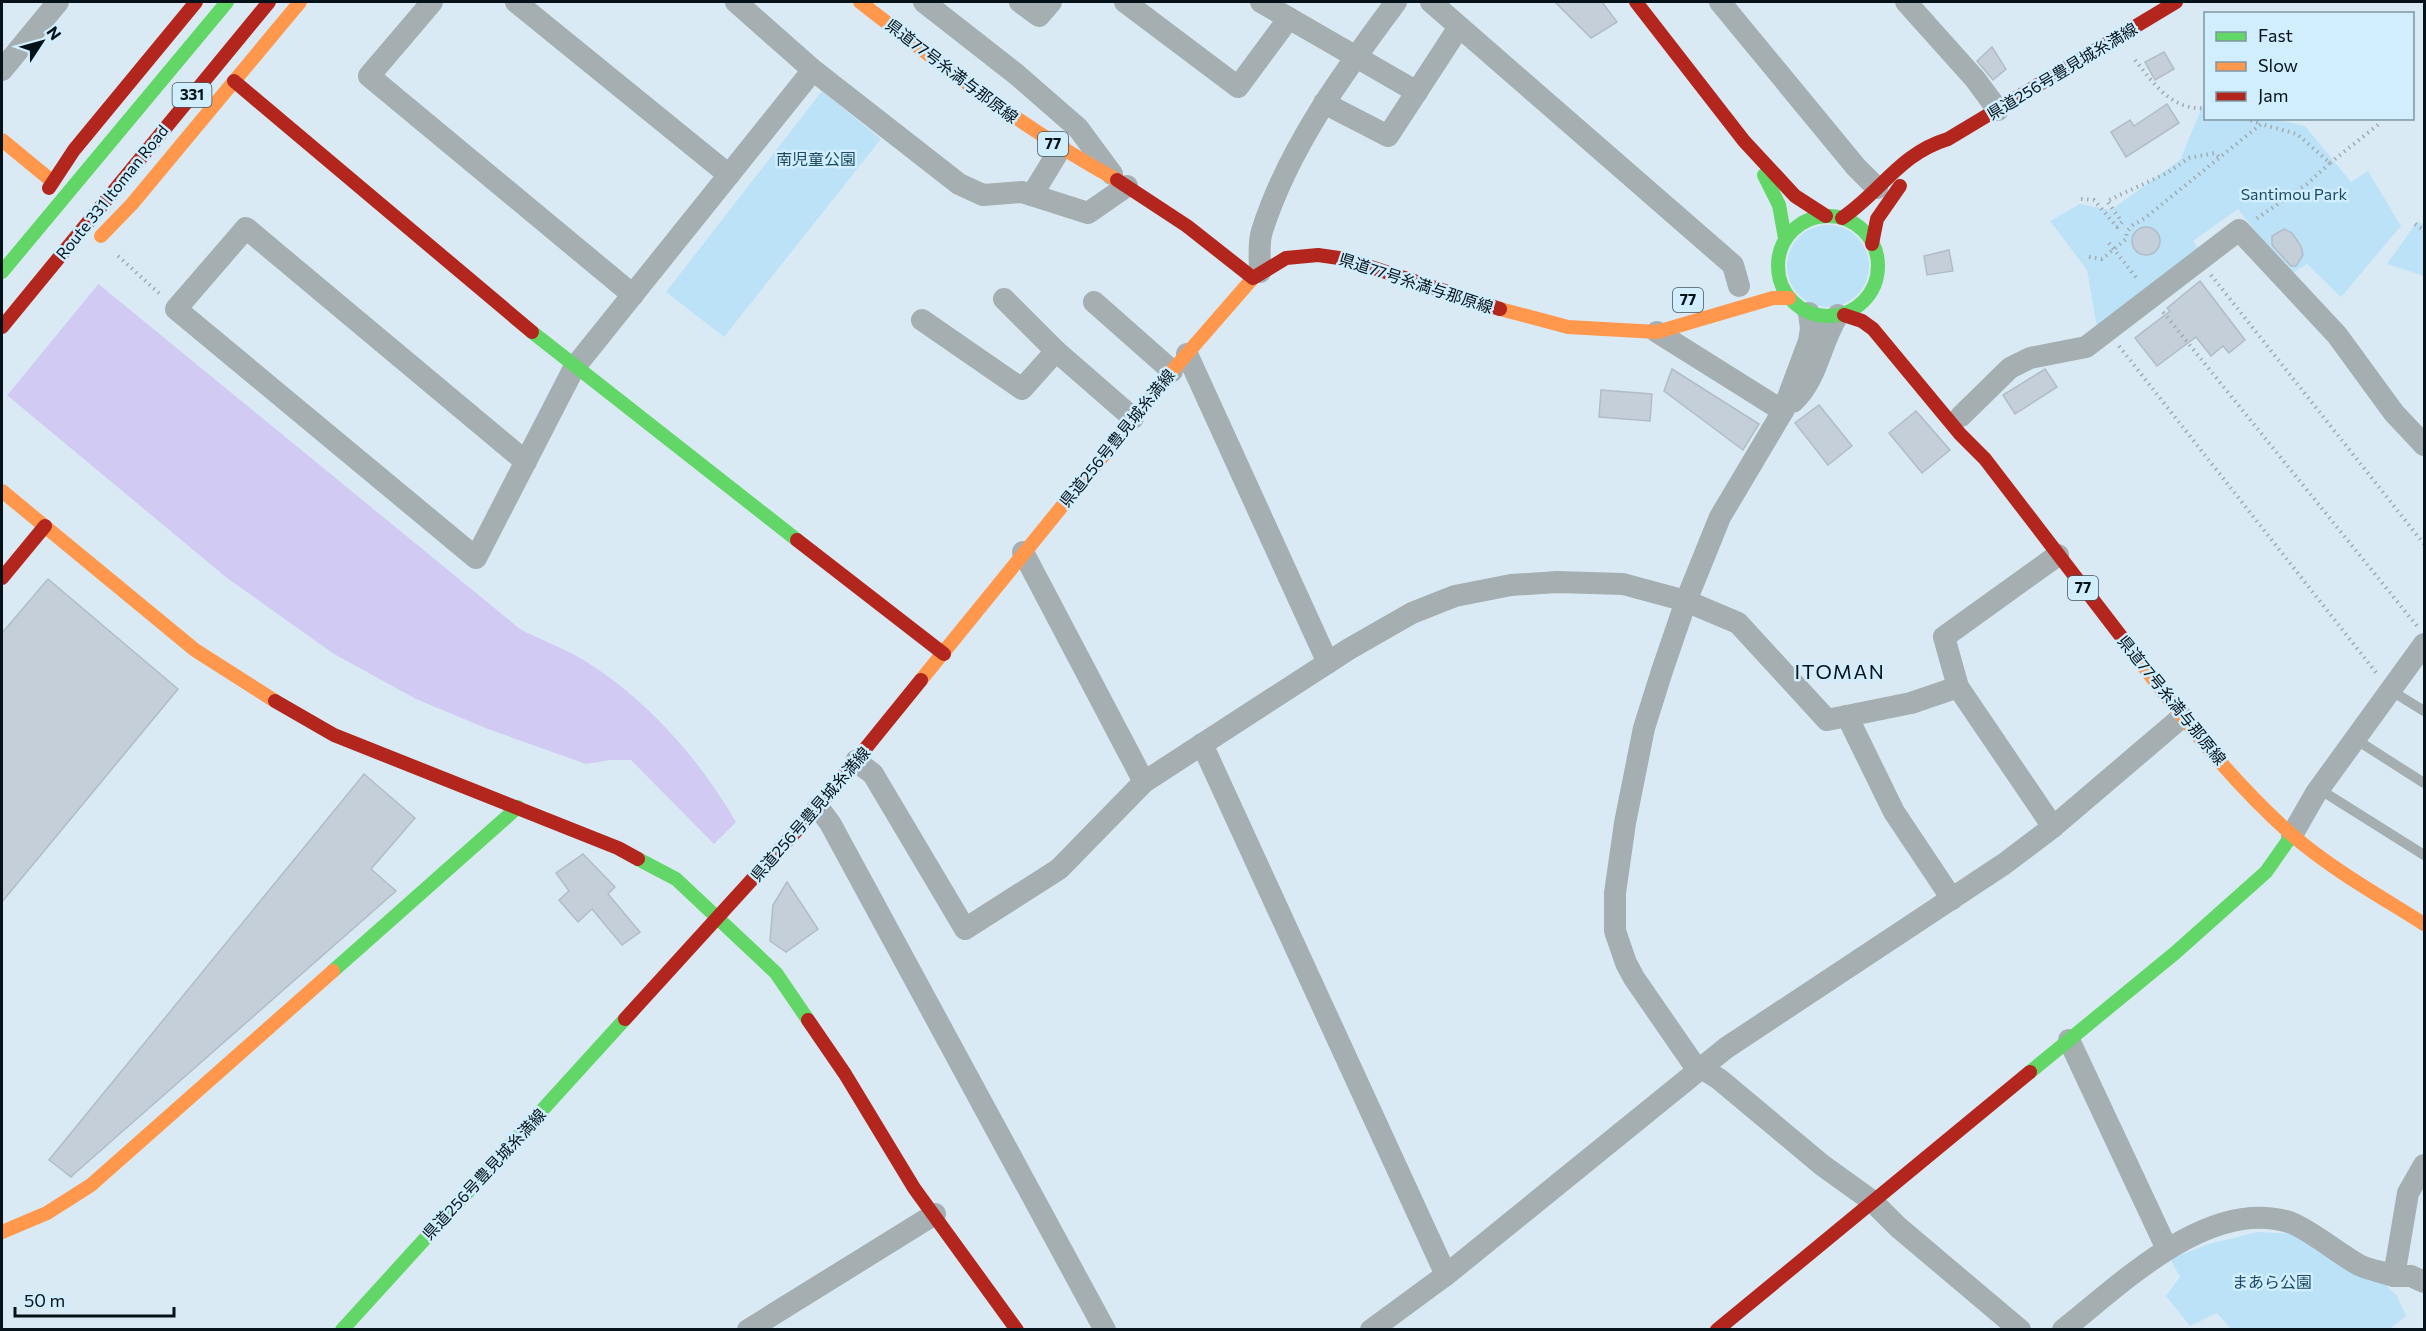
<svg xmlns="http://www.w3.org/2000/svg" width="2426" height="1331" viewBox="0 0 2426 1331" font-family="Commissioner,'Noto Sans JP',sans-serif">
	<rect width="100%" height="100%" fill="#daeaf4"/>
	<g fill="#bce2f7">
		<path d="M 822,91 L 881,139 L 724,337 L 666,292 Z"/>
		<path d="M 2205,100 L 2206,118 L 2276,119 L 2305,126 L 2351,182 L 2368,171 L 2401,226 L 2341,297 L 2307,264 L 2289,275 L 2238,209 L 2193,241 L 2200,251 L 2097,327 L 2087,270 L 2050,221 L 2080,204 L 2111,210 L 2180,160 Z"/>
		<path d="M 2417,222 L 2424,224 L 2424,276 L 2387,264 Z"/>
		<circle cx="1828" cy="266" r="41"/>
		<path d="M 2258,1232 L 2301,1234 L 2385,1284 L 2397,1296 L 2406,1316 L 2390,1329 L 2231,1329 L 2217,1313 L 2190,1326 L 2166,1296 L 2180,1277 L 2170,1259 L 2209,1244 Z"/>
	</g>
	<path fill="#d1cbf3" d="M 2,205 L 520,629 C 543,641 569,650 590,664 C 650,703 700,760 736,822 L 714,844 L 631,760 L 610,760 L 586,764 L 488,729 L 416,699 L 334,654 L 227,578 L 2,391 Z"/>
	<path fill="#daeaf4" d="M 2,202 L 100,282 L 5,398 L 2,395 Z"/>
	<g fill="#c4cfd9" stroke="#b2bcc7" stroke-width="1.5">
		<path d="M 1555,2 L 1602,2 L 1617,22 L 1591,38 Z"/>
		<path d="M 1992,47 L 2006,69 L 1993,80 L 1977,61 Z"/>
		<path d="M 2164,52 L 2174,69 L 2155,80 L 2145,62 Z"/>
		<path d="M 2167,104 L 2179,123 L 2126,157 L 2111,132 L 2130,120 L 2134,126 Z"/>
		<circle cx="2146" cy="241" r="14"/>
		<path d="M 2284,229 L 2292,233 L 2301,246 L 2303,255 L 2296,266 L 2291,266 L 2272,245 L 2272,236 Z"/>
		<path d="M 1949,250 L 1953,271 L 1927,275 L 1924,256 Z"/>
		<path d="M 2200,281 L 2245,340 L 2229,353 L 2223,346 L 2211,356 L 2196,337 L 2157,366 L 2135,338 L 2170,311 L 2167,308 Z"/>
		<path d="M 1672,369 L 1759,424 L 1743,450 L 1664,391 Z"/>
		<path d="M 2045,369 L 2057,387 L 2015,414 L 2003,395 Z"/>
		<path d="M 1601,390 L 1652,394 L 1650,421 L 1599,417 Z"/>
		<path d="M 1819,405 L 1852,446 L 1828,465 L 1795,423 Z"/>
		<path d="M 1916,411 L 1950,450 L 1922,473 L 1889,433 Z"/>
		<path d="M 48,579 L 178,689 L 2,902 L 2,633 Z"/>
		<path d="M 364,774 L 415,818 L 371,869 L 396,891 L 74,1174 L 71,1177 L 49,1160 Z"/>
		<path d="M 583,854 L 615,887 L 608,894 L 640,932 L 622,945 L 592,909 L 578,922 L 559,900 L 569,891 L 556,873 Z"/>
		<path d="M 787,882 L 818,929 L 786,952 L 770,941 L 773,905 Z"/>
	</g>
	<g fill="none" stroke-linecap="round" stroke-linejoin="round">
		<g stroke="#a2abae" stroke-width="4" stroke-dasharray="1.5 4.5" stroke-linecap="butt">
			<path d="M 2135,60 C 2154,84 2172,111 2206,108"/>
			<path d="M 2245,118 L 2261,124"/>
			<path d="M 2330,163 L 2379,124"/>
			<path d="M 2081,199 L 2094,200 L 2117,227 L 2122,222 L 2107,201 L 2167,173 L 2189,158 L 2215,153 L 2219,157"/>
			<path d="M 2415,224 L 2424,230"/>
			<path d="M 2109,243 L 2138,280"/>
			<path d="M 118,256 L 161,295"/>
			<path d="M 2089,257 L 2102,259 L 2126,239 L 2127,231 L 2133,225 L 2145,218 L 2261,124 L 2297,134 L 2330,163 L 2307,184 L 2256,219"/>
			<path d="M 2211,275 L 2424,544"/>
			<path d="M 2163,312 L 2417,626"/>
			<path d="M 2119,346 L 2378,675"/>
		</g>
		<g stroke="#a5aeb0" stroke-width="10">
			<path d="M 2390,690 L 2424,711"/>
			<path d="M 2355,739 L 2424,783"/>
			<path d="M 2319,789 L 2424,855"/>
		</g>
		<g stroke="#a5aeb0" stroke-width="22">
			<path d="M 432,2 L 369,76 L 633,295"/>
			<path d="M 516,2 L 729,175"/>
			<path d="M 736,2 L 813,70 L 959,184 L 983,195 L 1022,192 L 1088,213 L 1127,186"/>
			<path d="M 924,2 L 1016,74 L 1078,128 L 1112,174"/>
			<path d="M 1020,2 L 1039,16 L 1051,2"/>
			<path d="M 1125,2 L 1238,87 L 1289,18"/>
			<path d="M 1261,2 L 1417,92"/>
			<path d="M 1431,2 L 1733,265 L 1739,286"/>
			<path d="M 1720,2 L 1856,167 L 1877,188"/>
			<path d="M 1906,2 L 1975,79 L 1998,110"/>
			<path d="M 2,70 L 58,2"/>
			<path d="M 1324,103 L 1388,136 L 1459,27"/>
			<path d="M 1032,195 L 1060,149"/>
			<path d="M 1260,272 C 1260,259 1258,243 1262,231 C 1289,146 1344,72 1396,2"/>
			<path d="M 1004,299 L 1056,351 L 1133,418"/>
			<path d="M 1094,302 L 1172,371"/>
			<path d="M 1809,313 L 1811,329 L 1809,341 L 1783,411 L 1720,517 L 1686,601 L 1662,671 L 1644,728 L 1625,823 L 1615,893 L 1615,931 L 1626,963 L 1634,978 L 1692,1062 L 1719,1079 L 1822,1165 L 1872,1201 L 1898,1227 L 2020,1330"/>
			<path d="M 922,320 L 1022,389 L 1056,351"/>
			<path d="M 1657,332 L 1783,411"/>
			<path d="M 1187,354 L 1328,663"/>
			<path d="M 1793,402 C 1818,379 1820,343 1838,315"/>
			<path d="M 1961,416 L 2010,368 L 2030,358 L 2086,347 L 2239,230 L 2337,335 L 2394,413 L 2424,445"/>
			<path d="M 526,462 L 246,228 L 176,309 L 476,558 L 574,368 L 813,70"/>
			<path d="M 1023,552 L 1144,782"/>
			<path d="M 1958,687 L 2053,827"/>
			<path d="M 1847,716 L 1894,812 L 1952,899"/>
			<path d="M 1202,744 L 1446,1275"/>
			<path d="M 856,761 L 873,774 L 965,929 L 1059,869 L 1144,782 L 1349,649 L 1412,613 L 1455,596 L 1511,585 L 1557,582 L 1623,584 L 1686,601 L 1738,623 L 1827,720 L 1911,703 L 1958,687 L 1944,637 L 2058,555"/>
			<path d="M 818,807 L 830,823 L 1105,1330"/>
			<path d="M 2292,835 L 2316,793 L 2424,644"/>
			<path d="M 2069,1040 L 2167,1249"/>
			<path d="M 2424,1165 L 2408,1193 L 2394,1276 L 2411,1276 L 2424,1282"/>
			<path d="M 748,1330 L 935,1214"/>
			<path d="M 1371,1330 L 1446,1275 L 1726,1048 L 2004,864 L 2053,827 L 2182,717"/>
			<path d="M 2063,1330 C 2120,1285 2208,1197 2289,1222 C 2309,1229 2339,1254 2359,1265 C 2369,1270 2383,1272 2394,1276"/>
		</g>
		<g stroke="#63d668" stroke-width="14">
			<path d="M 1764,175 L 1779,205 L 1785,238"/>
			<circle cx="1828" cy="266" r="50"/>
			<path d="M 2,272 L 227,2"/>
			<path d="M 532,332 L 797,540"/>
			<path d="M 638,859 L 676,879 L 776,973 L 808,1020"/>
			<path d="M 333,971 L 518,807"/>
			<path d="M 2030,1072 L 2175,953 L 2266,872 L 2292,835"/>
			<path d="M 342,1330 L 625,1019"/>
		</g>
		<g stroke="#ff974d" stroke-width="14">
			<path d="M 860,2 C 943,66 1025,130 1117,180"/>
			<path d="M 2,140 L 53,182"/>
			<path d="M 101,236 L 132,204 L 300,2"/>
			<path d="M 1500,309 L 1568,327 L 1657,332 L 1773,298 L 1789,298"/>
			<path d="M 2,491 L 195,650 L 275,701"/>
			<path d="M 2130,648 C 2179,714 2230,780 2291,834 C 2331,869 2380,896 2424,924"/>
			<path d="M 921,680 L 1172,371 L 1253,278"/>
			<path d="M 2,1232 L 47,1213 L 91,1185 L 333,971"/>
		</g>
		<g stroke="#b3261e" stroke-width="14">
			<path d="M 1636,2 L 1744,141 L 1795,196 L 1826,216"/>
			<path d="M 234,81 L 532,332"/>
			<path d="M 1117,180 L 1187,226 L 1253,278 L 1286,258 L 1318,255 L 1346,259 L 1500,309"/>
			<path d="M 49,188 L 74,150 L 196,2"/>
			<path d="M 1842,218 C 1882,191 1899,154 1948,139 L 2176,2"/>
			<path d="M 1872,244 L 1877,219 L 1900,186"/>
			<path d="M 1844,315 L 1862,321 L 1873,329 L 1960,434 L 1985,459 L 2130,648"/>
			<path d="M 2,327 L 269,2"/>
			<path d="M 797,540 L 944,654"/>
			<path d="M 2,578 L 45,526"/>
			<path d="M 275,701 L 334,735 L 618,848 L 638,859"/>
			<path d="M 625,1019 L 818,807 L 921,680"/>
			<path d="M 808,1020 L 845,1074 L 914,1188 L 1017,1330"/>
			<path d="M 1717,1330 L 2030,1072"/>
		</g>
	</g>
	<g text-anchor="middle" stroke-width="5" stroke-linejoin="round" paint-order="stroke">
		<g fill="#d0eefe" stroke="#43545e" stroke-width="1.5">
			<rect x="172.5" y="83" width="39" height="24" rx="4.5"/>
			<rect x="1038" y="132" width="30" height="24" rx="4.5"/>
			<rect x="1673" y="288" width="30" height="24" rx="4.5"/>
			<rect x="2068" y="576" width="30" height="24" rx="4.5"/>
		</g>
		<g font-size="15" font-weight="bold" fill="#061219">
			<text x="192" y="100">331</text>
			<text x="1053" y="149">77</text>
			<text x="1688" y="305">77</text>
			<text x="2083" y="593">77</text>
		</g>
		<g font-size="16" fill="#061219" stroke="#d0eefe">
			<text transform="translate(952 71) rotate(37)" y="6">県道77号糸満与那原線</text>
			<text transform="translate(2062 71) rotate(-31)" y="6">県道256号豊見城糸満線</text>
			<text transform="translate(112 192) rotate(-51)" y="6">Route 331 Itoman Road</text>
			<text transform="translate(1416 283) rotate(18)" y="6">県道77号糸満与那原線</text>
			<text transform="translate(1117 438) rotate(-51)" y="6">県道256号豊見城糸満線</text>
			<text transform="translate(2172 700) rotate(51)" y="6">県道77号糸満与那原線</text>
			<text transform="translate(810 814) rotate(-49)" y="6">県道256号豊見城糸満線</text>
			<text transform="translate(484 1174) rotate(-47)" y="6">県道256号豊見城糸満線</text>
		</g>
		<g font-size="16" fill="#1d4b61" stroke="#d0eefe">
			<text x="816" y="165">南児童公園</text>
			<text x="2294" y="200">Santimou Park</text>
			<text x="2272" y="1288">まあら公園</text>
		</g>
		<g font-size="20" letter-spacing="1.5" fill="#061219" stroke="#d0eefe">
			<text x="1840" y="679">ITOMAN</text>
		</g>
	</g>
	<rect width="2426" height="1331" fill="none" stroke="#061219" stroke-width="6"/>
	<rect x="2204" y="12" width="210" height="108" fill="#d0eefe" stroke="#7f96a2" stroke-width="1.5"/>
	<rect x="2216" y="32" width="30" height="9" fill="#63d668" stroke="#7f96a2" stroke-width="1.5"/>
	<text x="2258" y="42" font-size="18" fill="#061219">Fast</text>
	<rect x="2216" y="62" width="30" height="9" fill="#ff974d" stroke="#7f96a2" stroke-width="1.5"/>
	<text x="2258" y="72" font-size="18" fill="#061219">Slow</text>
	<rect x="2216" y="92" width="30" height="9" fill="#b3261e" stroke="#7f96a2" stroke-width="1.5"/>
	<text x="2258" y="102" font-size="18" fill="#061219">Jam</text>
	<g transform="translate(42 42) rotate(54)" stroke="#d0eefe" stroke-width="4.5" paint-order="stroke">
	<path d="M0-4.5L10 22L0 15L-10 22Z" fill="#061219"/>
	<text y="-9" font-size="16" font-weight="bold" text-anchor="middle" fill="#061219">N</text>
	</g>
	<path d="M15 1307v9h159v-9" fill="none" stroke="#061219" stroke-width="3"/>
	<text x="24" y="1307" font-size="18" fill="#061219" stroke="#d0eefe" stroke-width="4.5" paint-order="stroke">50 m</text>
</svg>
